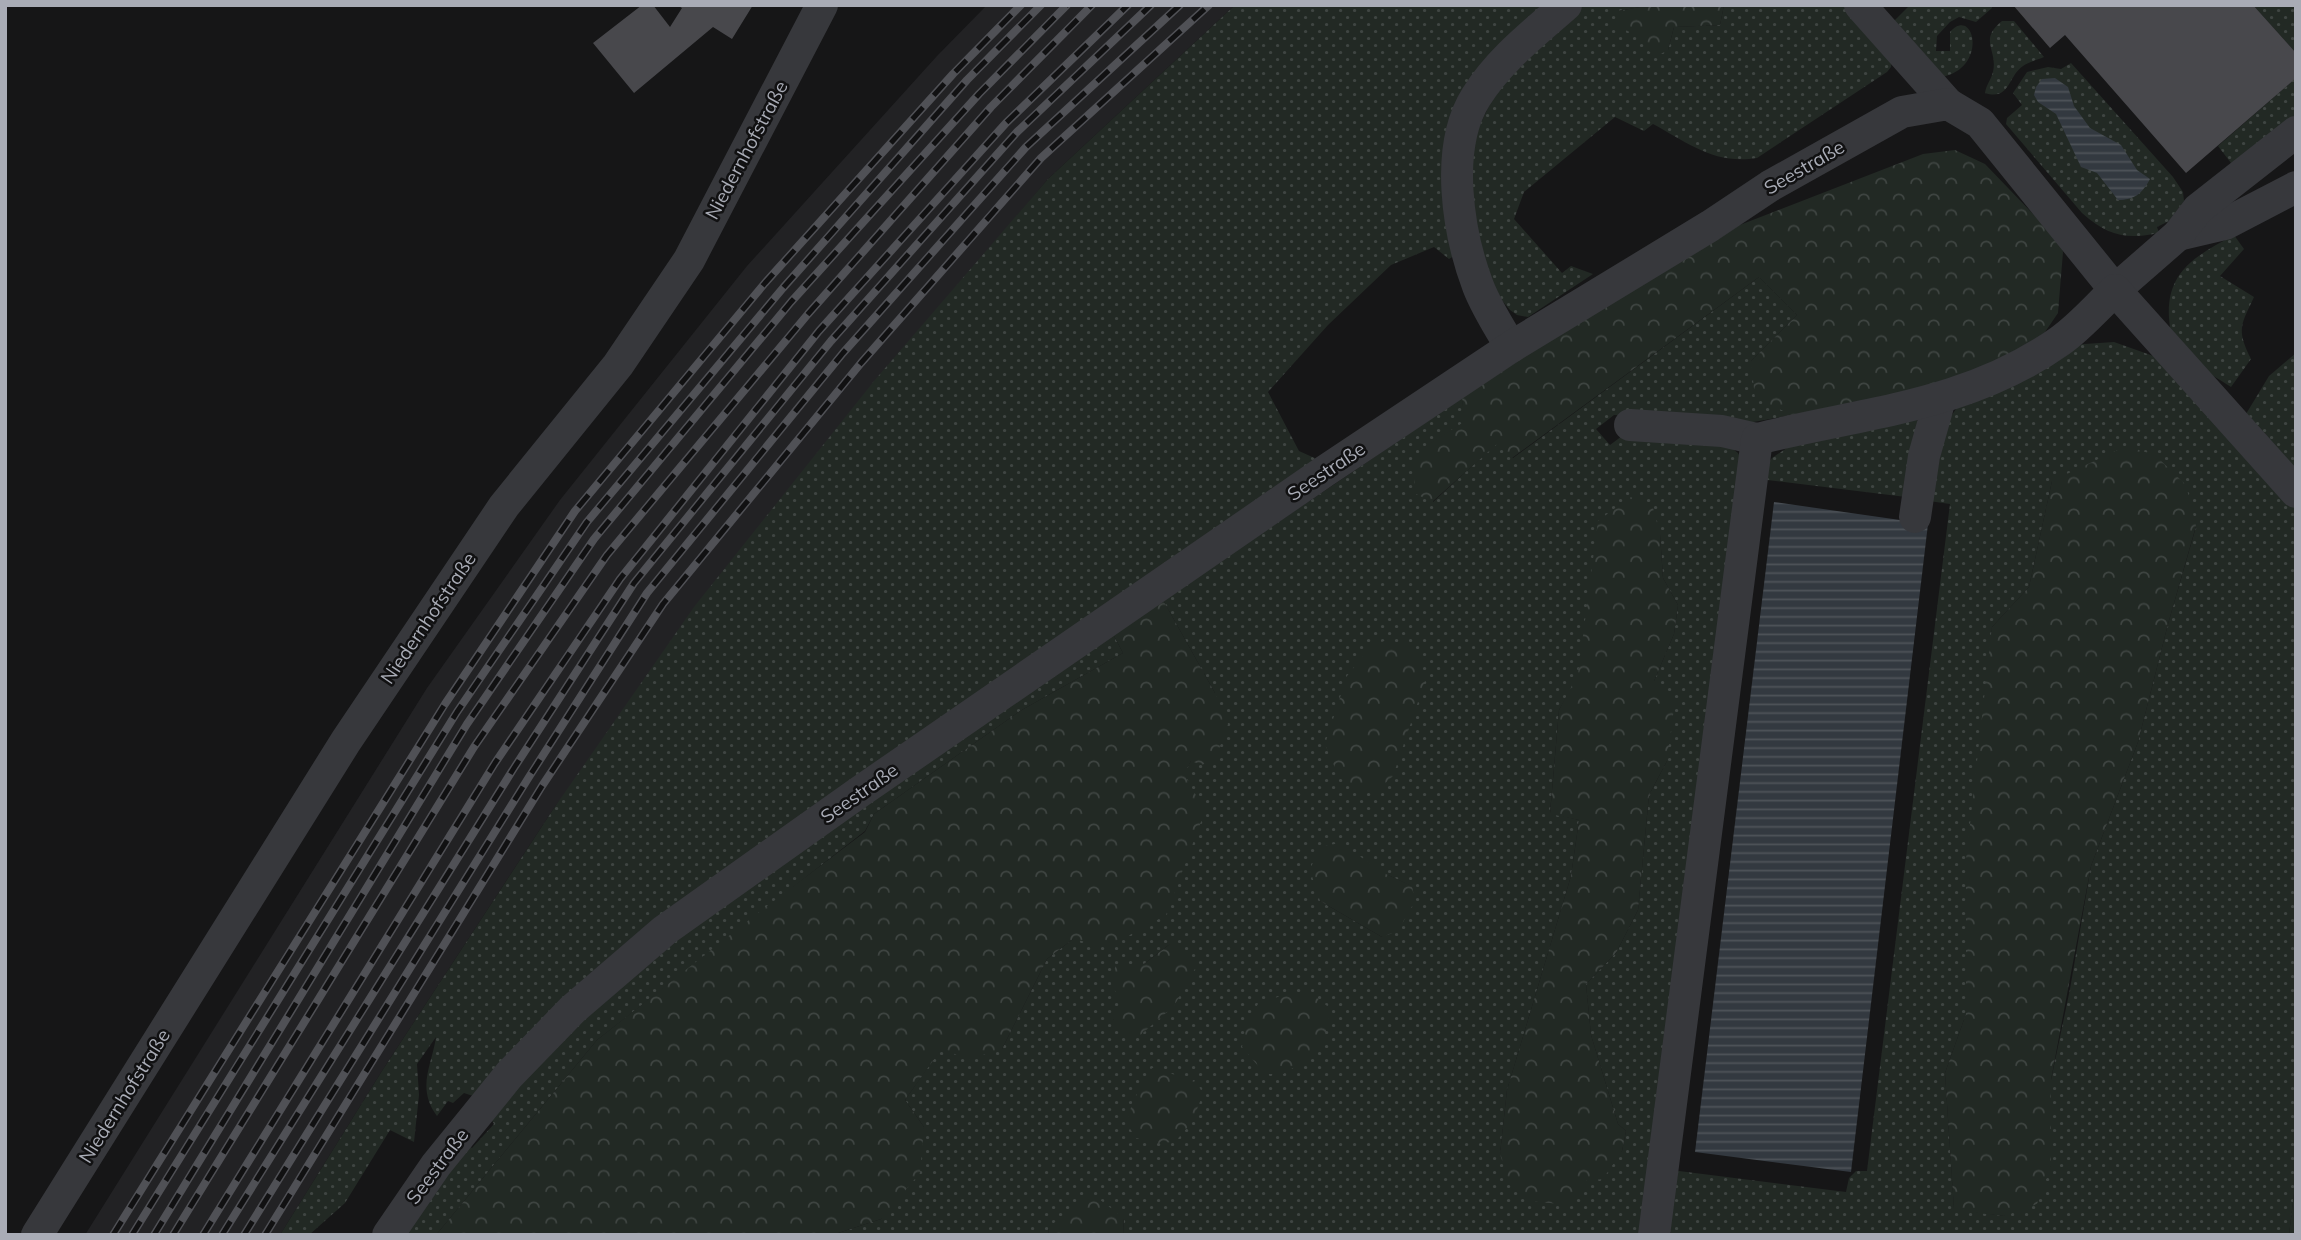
<svg xmlns="http://www.w3.org/2000/svg" width="2301" height="1240" viewBox="0 0 2301 1240" font-family="Mulish,sans-serif">
	<defs>
		<pattern id="grass-dots" width="8" height="8" patternUnits="userSpaceOnUse" patternTransform="scale(1.75)"><rect width="8" height="8" fill="#222924"/><path d="M2 2h.1M6 6h.1" fill="none" stroke="#3f4542" stroke-width="1.8" stroke-linecap="round"/></pattern>
		<pattern id="forest-crowns" width="20" height="18" patternUnits="userSpaceOnUse" patternTransform="scale(1.75)"><rect width="20" height="18" fill="#222924"/><path d="M2 6a3 3 0 1 1 6 0M12 15a3 3 0 1 1 6 0" fill="none" stroke="#3f4542"/></pattern>
		<pattern id="water-rules" width="6" height="5" patternUnits="userSpaceOnUse" patternTransform="scale(1.75)"><rect width="6" height="5" fill="#333940"/><path d="M0 2.5h6" fill="none" stroke="#4e5359"/></pattern>
	</defs>
	<rect width="100%" height="100%" fill="#161617"/>
	<path fill="#222224" d="M 987,5 L 1235,5 L 1048,179 L 991,247 L 554,808 L 382,1071 L 280,1235 L 85,1235 L 427,688 L 560,500 L 747,266 L 937,56 Z"/>
	<g fill="url(#grass-dots)" fill-rule="evenodd">
		<path d="M 1235,5 L 1552,5 L 1478,75 L 1459,253 L 1449,259 L 1434,247 L 1391,265 L 1328,325 L 1268,392 L 1299,451 L 1319,460 L 849,783 L 473,1096 L 464,1093 L 453,1103 L 448,1101 L 437,1116 C 416,1088 432,1065 436,1037 L 417,1064 L 419,1095 L 414,1142 L 390,1130 L 345,1203 L 309,1235 L 280,1235 L 382,1071 L 554,808 L 694,607 L 874,381 L 1048,179 Z"/>
		<path d="M 1580,5 L 1651,5 L 1618,11 L 1668,50 L 1674,27 L 1720,25 L 1724,5 L 1846,5 L 1892,59 L 1891,67 L 1887,72 L 1757,158 C 1715,165 1688,143 1653,124 L 1644,131 L 1615,117 L 1524,192 L 1514,219 L 1562,273 L 1571,266 L 1593,274 L 1528,317 L 1517,315 L 1510,310 L 1494,291 L 1473,230 L 1469,147 L 1506,71 Z"/>
		<path d="M 1910,5 L 1992,5 L 1992,8 L 1976,22 L 1959,17 L 1950,22 L 1937,36 L 1936,51 L 1950,51 L 1950,32 C 1974,5 1989,68 1942,77 L 1893,22 Z"/>
		<path d="M 2253,5 L 2296,5 L 2296,53 Z"/>
		<path d="M 2002,21 L 2014,21 L 2044,57 C 2037,60 2028,62 2023,66 C 2008,76 2010,101 1985,93 C 1986,85 1991,80 1993,72 C 1998,50 1978,40 2002,21 Z"/>
		<path d="M 2071,63 L 2173,177 L 2183,192 L 2184,201 L 2169,221 L 2157,227 L 2159,233 C 2126,240 2108,236 2082,213 L 2006,124 L 2007,118 L 2022,105 L 2013,93 L 2027,72 L 2048,67 L 2061,69 Z"/>
		<path d="M 2296,78 L 2296,120 L 2236,166 L 2231,163 L 2218,146 Z"/>
		<path d="M 2234,235 L 2244,249 L 2220,276 L 2254,297 C 2241,325 2236,329 2251,359 L 2231,387 C 2218,378 2192,365 2181,354 C 2172,344 2170,331 2169,318 C 2166,270 2198,255 2234,235 Z"/>
		<path d="M 1759,277 L 1797,315 L 1751,361 L 1792,415 L 1742,424 L 1614,415 L 1596,429 L 1610,445 L 1626,433 L 1720,439 L 1738,453 L 1743,463 L 1647,1235 L 1123,1235 L 1124,1218 L 1049,1227 L 1048,1235 L 832,1235 L 881,1219 L 924,1127 L 905,1100 L 942,1047 L 1002,1049 L 1047,959 L 1073,939 L 1183,774 L 1191,761 L 1215,693 L 1163,600 L 1462,398 L 1465,422 L 1425,447 L 1433,502 L 1497,443 L 1513,458 ZM 1660,534 L 1663,578 L 1678,605 L 1674,634 L 1654,681 L 1667,761 L 1649,795 L 1638,910 L 1616,953 L 1586,984 L 1591,1035 L 1618,1124 L 1626,1131 L 1622,1151 L 1585,1181 L 1500,1154 L 1507,1090 L 1571,876 L 1579,820 L 1550,813 L 1559,710 ZM 1386,874 L 1411,886 L 1382,937 L 1320,901 ZM 1170,944 L 1113,1020 L 1144,964 Z"/>
		<path d="M 2114,342 L 2159,358 L 2296,509 L 2296,1177 L 2289,1235 L 1672,1235 L 1663,1221 L 1671,1170 L 1846,1192 L 1849,1178 L 1856,1171 L 1867,1171 L 1950,504 L 1929,501 L 1949,419 L 1961,402 L 2070,345 ZM 2052,481 L 2196,527 L 2168,624 L 2138,742 L 2091,866 L 2070,989 L 2051,1080 L 2051,1166 L 2004,1216 L 1954,1209 L 1945,1073 L 1966,1014 L 1992,627 L 2029,587 Z"/>
		<path d="M 2296,353 L 2296,474 L 2246,414 L 2269,376 Z"/>
		<path d="M 1916,419 L 1919,423 L 1906,497 L 1759,479 L 1760,473 L 1772,458 L 1791,445 Z"/>
		<path d="M 1113,634 L 1123,653 L 1020,711 L 874,814 L 865,831 L 597,1040 L 436,1235 L 402,1235 L 469,1145 L 472,1148 L 494,1124 L 491,1119 L 519,1086 L 580,1024 L 642,967 L 738,894 Z"/>
	</g>
	<g fill="url(#forest-crowns)">
		<path d="M 1651,5 L 1724,5 L 1720,25 L 1674,27 L 1668,50 L 1657,56 L 1647,50 L 1644,40 L 1615,24 L 1618,11 Z"/>
		<path d="M 1955,150 L 1985,164 L 2061,243 L 2063,252 L 2058,313 L 2045,332 L 2017,354 L 1945,386 L 1792,415 L 1755,398 L 1751,361 L 1797,315 L 1759,277 L 1512,458 L 1497,444 L 1432,502 L 1414,493 L 1415,465 L 1424,447 L 1464,422 L 1462,398 L 1629,287 L 1732,228 L 1923,154 Z"/>
		<path d="M 2126,446 L 2155,455 L 2186,485 L 2196,526 L 2168,624 L 2138,742 L 2091,866 L 2051,1080 L 2051,1166 L 2037,1204 L 2004,1216 L 1954,1210 L 1945,1073 L 1966,1014 L 1966,860 L 1992,627 L 2029,587 L 2052,481 Z"/>
		<path d="M 1630,497 L 1652,504 L 1660,534 L 1663,578 L 1678,605 L 1674,634 L 1654,681 L 1675,700 L 1667,761 L 1649,795 L 1638,910 L 1616,953 L 1586,984 L 1591,1035 L 1618,1124 L 1626,1131 L 1622,1151 L 1603,1179 L 1585,1181 L 1571,1205 L 1528,1201 L 1510,1185 L 1500,1154 L 1507,1090 L 1571,876 L 1579,820 L 1550,814 L 1559,710 L 1578,674 L 1598,521 Z"/>
		<path d="M 1163,600 L 1215,693 L 1228,724 L 1216,757 L 1202,765 L 1191,761 L 1184,774 L 1205,811 L 1166,915 L 1108,947 L 1073,939 L 1047,959 L 1002,1049 L 967,1060 L 942,1048 L 905,1100 L 924,1127 L 920,1173 L 881,1219 L 832,1235 L 436,1235 L 597,1040 L 754,916 L 865,832 L 874,814 L 1020,711 L 1123,653 L 1113,634 Z"/>
		<path d="M 1387,640 L 1405,646 L 1419,656 L 1425,681 L 1393,776 L 1377,791 L 1358,790 L 1338,775 L 1325,744 L 1347,676 L 1371,646 Z"/>
		<path d="M 1340,843 L 1386,874 L 1412,886 L 1415,901 L 1398,931 L 1382,937 L 1320,901 L 1310,870 L 1319,847 Z"/>
		<path d="M 1170,944 L 1188,952 L 1196,967 L 1174,1006 L 1137,1038 L 1125,1032 L 1113,1019 L 1121,1002 L 1111,983 L 1116,964 L 1144,964 Z"/>
		<path d="M 1286,994 L 1313,995 L 1331,1009 L 1323,1044 L 1308,1059 L 1283,1074 L 1265,1074 L 1242,1047 L 1247,1022 L 1258,1004 Z"/>
		<path d="M 1152,1068 L 1196,1081 L 1203,1094 L 1192,1122 L 1175,1142 L 1156,1143 L 1136,1138 L 1127,1124 L 1132,1103 Z"/>
		<path d="M 2296,1177 L 2296,1235 L 2289,1235 Z"/>
		<path d="M 1091,1193 L 1124,1218 L 1123,1235 L 1048,1235 L 1049,1227 Z"/>
	</g>
	<g fill="url(#water-rules)">
		<path d="M 2055,78 L 2068,87 L 2074,106 L 2090,128 L 2121,145 L 2137,170 L 2150,179 C 2142,194 2134,200 2118,200 L 2097,173 L 2081,167 L 2056,114 L 2038,102 L 2034,95 L 2036,87 L 2042,79 Z"/>
		<path d="M 1774,502 L 1928,524 L 1851,1172 L 1695,1152 Z"/>
	</g>
	<g fill="#48484c">
		<path d="M 642,5 L 653,5 L 670,27 L 682,8 L 677,5 L 753,5 L 732,39 L 713,27 L 634,93 L 593,43 Z"/>
		<path d="M 2013,5 L 2253,5 L 2296,53 L 2296,78 L 2186,173 L 2065,35 L 2050,48 Z"/>
	</g>
	<g fill="none" stroke-linecap="round" stroke-linejoin="round">
		<g stroke="#37383c" stroke-width="32">
			<path d="M 1860,5 L 1948,104"/>
			<path d="M 2178,235 L 2225,224 L 2296,187"/>
			<path d="M 1511,347 C 1499,327 1486,307 1478,286 C 1458,233 1444,148 1476,97 C 1499,60 1533,34 1566,5"/>
			<path d="M 1630,425 L 1722,431 L 1757,439"/>
			<path d="M 1915,517 L 1924,456 L 1940,399"/>
			<path d="M 37,1235 L 346,741 L 504,506 L 618,365 L 689,260 L 822,5"/>
			<path d="M 388,1235 L 436,1165 L 509,1075 L 572,1010 L 665,930 L 858,793 L 1325,471 L 1511,347 L 1710,226 L 1770,186 L 1902,112 L 1948,104 L 1980,123 L 2115,290 L 2178,235 L 2198,209 L 2296,132"/>
			<path d="M 1654,1235 L 1757,439 C 1864,412 1967,407 2060,341 C 2080,327 2098,306 2115,290 L 2296,492"/>
		</g>
		<defs>
			<g id="rail">
				<path d="M 113,1235 L 445,704 L 575,511 L 765,283 L 953,74 L 1021,5"/>
				<path d="M 132,1235 L 457,712 L 587,522 L 783,288 L 967,80 L 1041,5"/>
				<path d="M 154,1235 L 467,724 L 594,539 L 791,302 L 979,94 L 1067,5"/>
				<path d="M 173,1235 L 474,747 L 607,555 L 808,314 L 991,107 L 1092,5"/>
				<path d="M 203,1235 L 495,763 L 620,579 L 819,331 L 1006,123 L 1128,5"/>
				<path d="M 222,1235 L 514,768 L 634,583 L 831,341 L 1017,132 L 1151,5"/>
				<path d="M 244,1235 L 529,777 L 647,593 L 843,353 L 1026,147 L 1180,5"/>
				<path d="M 265,1235 L 542,786 L 663,604 L 861,363 L 1041,158 L 1209,5"/>
			</g>
		</defs>
		<use href="#rail" stroke="#505156" stroke-width="8"/>
		<use href="#rail" stroke="#111112" stroke-width="5" stroke-dasharray="16" stroke-linecap="butt"/>
	</g>
	<g text-anchor="middle" stroke-width="5" stroke-linejoin="round" paint-order="stroke">
		<g font-size="19" fill="#a9acb6" stroke="#111112">
			<text transform="translate(746 150) rotate(-62)" y="7">Niedernhofstraße</text>
			<text transform="translate(1804 167) rotate(-30)" y="7">Seestraße</text>
			<text transform="translate(1326 471) rotate(-34)" y="7">Seestraße</text>
			<text transform="translate(428 618) rotate(-56)" y="7">Niedernhofstraße</text>
			<text transform="translate(859 793) rotate(-35)" y="7">Seestraße</text>
			<text transform="translate(124 1096) rotate(-58)" y="7">Niedernhofstraße</text>
			<text transform="translate(437 1166) rotate(-53)" y="7">Seestraße</text>
		</g>
	</g>
	<rect width="2301" height="1240" fill="none" stroke="#a9acb6" stroke-width="14"/>
</svg>
